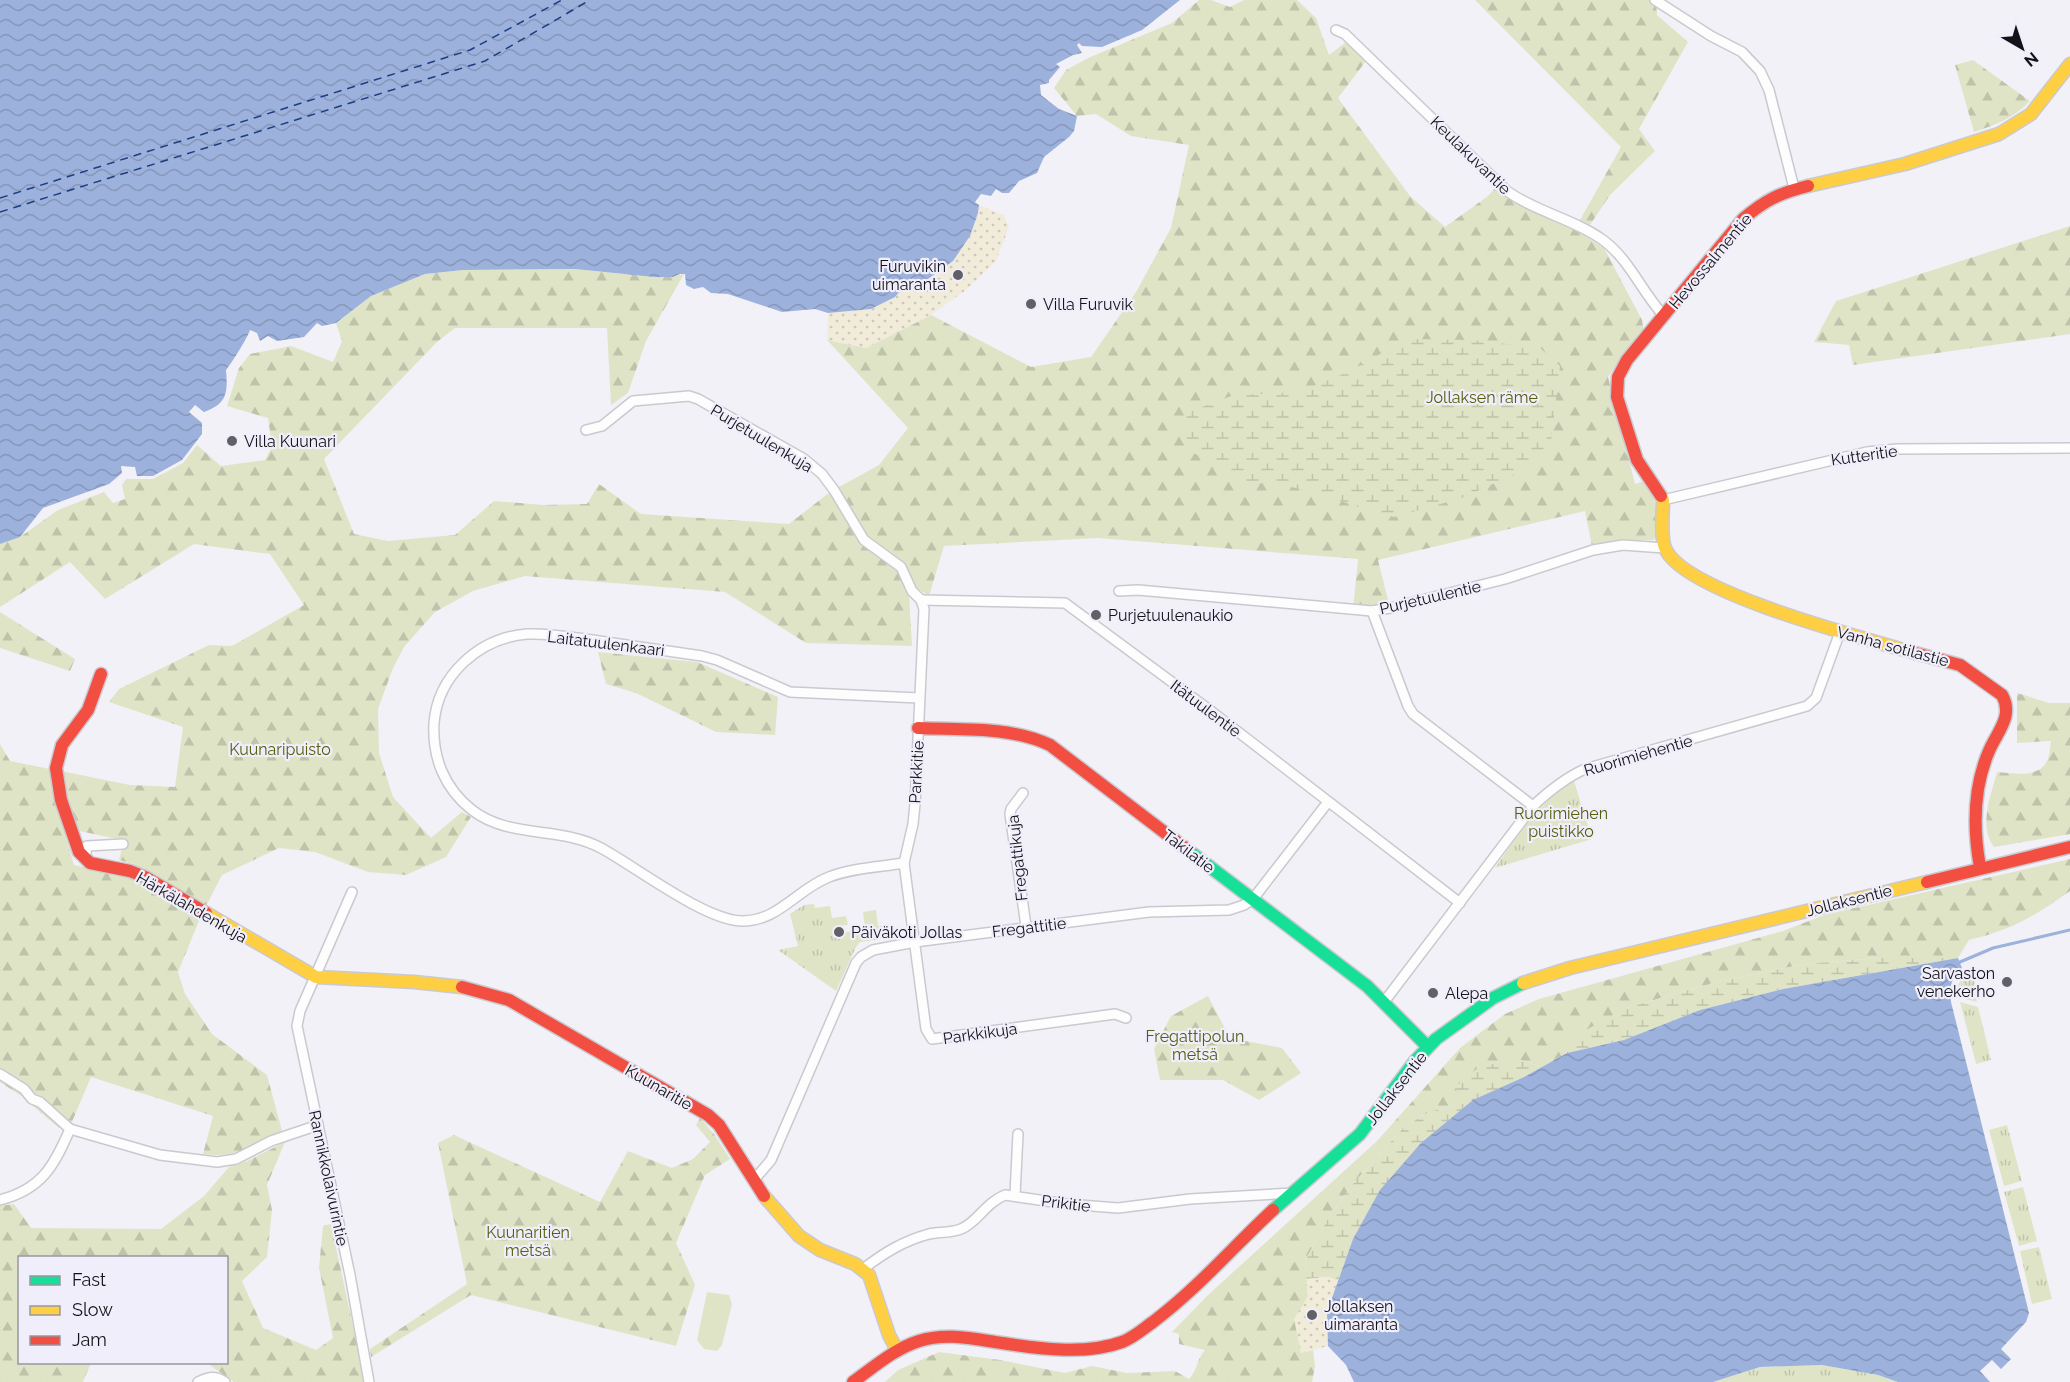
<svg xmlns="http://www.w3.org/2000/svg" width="2070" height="1382" viewBox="0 0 2070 1382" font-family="Raleway,sans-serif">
	<defs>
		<pattern id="grass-tufts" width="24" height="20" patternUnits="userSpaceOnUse" patternTransform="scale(1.5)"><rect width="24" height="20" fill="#e0e4c7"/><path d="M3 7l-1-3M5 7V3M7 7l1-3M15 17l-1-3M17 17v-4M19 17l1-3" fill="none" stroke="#bfc3aa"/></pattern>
		<pattern id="forest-firs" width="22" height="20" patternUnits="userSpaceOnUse" patternTransform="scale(1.5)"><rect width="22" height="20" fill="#e0e4c7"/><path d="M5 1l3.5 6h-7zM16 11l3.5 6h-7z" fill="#bfc3aa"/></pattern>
		<pattern id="wetland-marsh" width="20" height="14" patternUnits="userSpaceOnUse" patternTransform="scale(1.5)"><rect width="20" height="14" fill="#e0e4c7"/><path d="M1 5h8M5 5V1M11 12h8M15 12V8" fill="none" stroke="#bfc3aa"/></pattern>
		<pattern id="sand-dots" width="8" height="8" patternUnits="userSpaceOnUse" patternTransform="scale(1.5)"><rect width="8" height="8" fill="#f1ebda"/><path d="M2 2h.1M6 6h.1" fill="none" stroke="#cec8ba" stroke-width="1.8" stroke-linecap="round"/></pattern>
		<pattern id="water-waves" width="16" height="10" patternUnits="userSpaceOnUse" patternTransform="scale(1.5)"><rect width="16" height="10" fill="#9cb1db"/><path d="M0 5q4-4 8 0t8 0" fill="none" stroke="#8697bb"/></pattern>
	</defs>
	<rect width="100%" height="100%" fill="#f2f1f8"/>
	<g fill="url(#grass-tufts)">
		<path d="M 1574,781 L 1592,839 L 1495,868 C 1519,833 1537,804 1574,781 Z"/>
		<path d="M 814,904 L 815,908 L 830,906 L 832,918 L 846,916 L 848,925 L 837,926 L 838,934 L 865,928 L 863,912 L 876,910 L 878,926 L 889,925 L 889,927 L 894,926 L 896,937 L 860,942 L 856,947 L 836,991 L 778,950 L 798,946 L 790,914 L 804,905 Z"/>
		<path d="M 1968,970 L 1975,972 L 1974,993 L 1977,1002 L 1953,996 L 1960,981 Z"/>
		<path d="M 1960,1002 L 1978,1007 L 1991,1060 L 1976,1064 Z"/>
		<path d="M 2007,1125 L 2022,1181 L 2004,1186 L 1989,1130 Z"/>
		<path d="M 2023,1187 L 2037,1241 L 2019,1246 L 2004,1192 Z"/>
		<path d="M 2039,1247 L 2052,1299 L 2032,1304 L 2020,1251 Z"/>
		<path d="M 1822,1365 L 1878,1375 L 1898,1382 L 1713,1382 L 1760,1367 Z"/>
	</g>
	<g fill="url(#forest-firs)">
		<path d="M 1199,0 L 1211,0 L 1230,7 L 1244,0 L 1297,0 L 1316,18 L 1329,55 L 1346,42 L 1366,61 L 1338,98 L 1410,196 L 1445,227 L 1488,196 L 1496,187 L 1514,202 L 1584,235 L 1604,248 L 1642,320 L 1644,332 L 1622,356 L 1608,377 L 1635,484 L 1645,481 C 1656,501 1660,513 1658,536 L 1653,540 L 1624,541 L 1592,546 L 1585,511 L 1378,560 L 1390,608 L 1353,609 L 1358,559 L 1098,538 L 944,546 L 929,596 L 917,588 L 905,565 L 868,538 L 837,488 L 879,465 L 908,428 L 827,340 L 866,348 L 931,315 L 1031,367 L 1091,357 L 1136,292 L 1171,228 L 1189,145 L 1131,136 L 1096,114 L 1077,116 L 1054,88 L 1066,70 L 1088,58 L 1172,23 Z"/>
		<path d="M 1475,0 L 1656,0 L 1657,15 L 1688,42 L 1639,129 L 1655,151 L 1610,195 L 1590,225 L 1580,220 L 1621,147 Z"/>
		<path d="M 1973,60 L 2030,101 C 2014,118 1996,125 1974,132 L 1955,65 Z"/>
		<path d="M 2070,226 L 2070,334 L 1853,365 L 1849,345 L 1814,342 L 1836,301 Z"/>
		<path d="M 575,269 L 654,277 L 673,277 L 684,274 L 646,341 L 628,393 L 611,405 L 607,328 L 455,328 L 437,342 L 324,459 L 354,534 L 388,541 L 455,535 L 494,501 L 544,505 L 587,504 L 599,484 L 641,514 L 789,524 L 830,492 L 862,545 L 897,570 L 909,594 L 912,646 L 806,643 L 725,592 L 525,576 L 473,591 L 435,612 L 404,647 L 393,668 L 378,709 L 379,753 L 393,797 L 431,838 L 462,812 L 471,817 L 446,857 L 406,875 L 368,872 L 315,852 L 279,848 L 222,875 L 205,908 L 133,864 L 119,860 L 123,844 L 117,839 L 75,830 L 65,799 L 61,771 L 130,785 L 175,787 L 183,727 L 109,702 L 119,689 L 209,645 L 232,646 L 304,605 L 270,554 L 194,544 L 105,599 L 70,562 L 0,607 L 0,544 L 20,537 L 58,510 L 104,492 L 113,503 L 125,499 L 122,485 L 126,479 L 153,479 L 183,463 L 197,445 L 221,466 L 265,460 L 272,446 L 268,418 L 227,406 L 239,368 L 250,354 L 291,346 L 333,362 L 342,341 L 336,323 L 371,296 L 425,274 L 463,270 Z"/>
		<path d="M 0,612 L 75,659 L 70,671 L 0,648 Z"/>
		<path d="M 598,652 L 697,662 L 778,697 L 775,735 L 716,732 L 636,693 L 606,684 Z"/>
		<path d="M 2017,693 L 2049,703 L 2070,703 L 2070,834 L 1994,847 C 1978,826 1991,795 1997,772 C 2013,773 2038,779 2047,761 C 2050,755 2050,747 2051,741 L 2017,743 Z"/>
		<path d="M 0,744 L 10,761 L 50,769 L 59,814 L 74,865 L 142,880 L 201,916 L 178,972 L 185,994 L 212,1034 L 267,1075 L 282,1131 C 251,1144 239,1159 203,1154 L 213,1116 L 91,1077 L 71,1124 L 59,1128 L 20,1095 L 0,1082 Z"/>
		<path d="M 2070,859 L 2070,891 C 2035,916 2012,930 1969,940 L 1958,958 L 1880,958 L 1804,964 L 1713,983 L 1626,1008 L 1566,1049 L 1567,1053 L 1542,1067 L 1518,1059 L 1448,1108 L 1431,1111 L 1404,1127 L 1352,1185 L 1326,1222 L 1305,1261 L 1308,1296 L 1301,1353 L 1313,1350 L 1315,1366 L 1312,1382 L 885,1382 L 898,1370 L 939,1352 L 1000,1360 L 1065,1373 L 1092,1366 L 1127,1373 L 1175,1371 L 1189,1379 C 1198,1370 1196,1360 1205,1350 L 1179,1344 L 1179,1334 L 1172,1332 L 1208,1295 L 1377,1141 L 1460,1048 L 1505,1014 L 1539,999 L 1783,931 L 1824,915 Z"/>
		<path d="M 1208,996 L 1230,1038 L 1282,1048 L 1301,1073 L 1259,1100 L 1223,1080 L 1160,1080 L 1154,1049 L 1171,1016 Z"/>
		<path d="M 700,1118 L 714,1134 L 730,1159 L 705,1175 L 676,1243 L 695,1285 L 676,1346 L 471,1295 L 371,1357 L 370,1349 L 467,1284 L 438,1143 L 454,1135 L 600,1202 L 628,1151 L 672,1168 L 693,1159 L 710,1142 L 696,1125 Z"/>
		<path d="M 285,1142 L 267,1185 L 272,1210 L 267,1257 L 242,1281 L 263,1328 L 316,1350 L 333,1338 L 319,1268 L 323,1226 L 331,1224 L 365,1382 L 234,1382 L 207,1363 L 226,1362 L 226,1258 L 20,1258 L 20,1362 L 93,1363 L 90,1365 L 83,1382 L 0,1382 L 0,1206 L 14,1204 L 31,1228 L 161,1229 L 204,1196 L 229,1167 L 247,1161 Z"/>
	</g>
	<g fill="url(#wetland-marsh)">
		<path d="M 1407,339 L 1473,340 L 1540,348 L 1560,366 L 1550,450 L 1519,472 L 1462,498 L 1394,517 L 1366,510 L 1322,494 L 1287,486 L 1241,481 L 1187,449 L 1186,413 L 1234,395 L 1299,392 L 1348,372 Z"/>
		<path d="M 1880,958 L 1958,958 L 1783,989 L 1700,1010 L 1624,1040 L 1567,1053 L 1566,1049 L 1575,1036 L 1626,1008 L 1713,983 L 1804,964 Z"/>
		<path d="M 1518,1059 L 1542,1067 L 1522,1078 L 1353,1239 L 1338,1281 L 1329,1277 L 1306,1279 L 1305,1261 L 1326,1222 L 1352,1185 L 1404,1127 L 1431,1111 L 1448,1108 L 1458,1101 L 1456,1086 L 1479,1067 Z"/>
	</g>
	<g fill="url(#sand-dots)">
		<path d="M 979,205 L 1004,215 L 1009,227 L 996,261 L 966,290 L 931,315 L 866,348 L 827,340 L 828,313 L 871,309 L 895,297 L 901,290 L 928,279 L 953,261 L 978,213 Z"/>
		<path d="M 1329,1277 L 1338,1281 L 1327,1312 L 1328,1346 L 1301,1353 L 1294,1319 L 1308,1296 L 1306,1279 Z"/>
	</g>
	<path fill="#e0e4c7" d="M 707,1292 L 729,1295 L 732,1304 L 722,1345 L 717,1351 L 704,1349 L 697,1340 Z"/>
	<g fill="url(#water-waves)">
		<path d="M 0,0 L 1180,0 L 1142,30 L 1102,47 L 1082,46 L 1079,43 L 1077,45 L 1082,53 L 1073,55 L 1056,64 L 1060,67 L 1049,80 L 1049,83 L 1040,85 L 1041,95 L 1059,109 L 1077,116 L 1074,131 L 1069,137 L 1044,157 L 1037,173 L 1019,181 L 1009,193 L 1002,193 L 996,189 L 991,196 L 981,194 L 975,202 L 979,205 L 978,213 L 970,236 L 953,261 L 928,279 L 901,290 L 895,297 L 871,309 L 828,313 L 815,309 L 782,312 L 728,294 L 711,293 L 703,287 L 694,289 L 686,285 L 685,274 L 680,274 L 673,277 L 654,277 L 575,269 L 463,270 L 425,274 L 371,296 L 336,323 L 322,326 L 317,323 L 304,337 L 277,341 L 268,336 L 260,341 L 257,333 L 250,330 C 248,337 231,364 226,370 C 228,393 227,404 204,412 L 195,405 L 189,412 L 202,423 L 202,434 L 182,460 L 153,476 L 137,476 L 135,467 L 121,466 L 122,473 L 109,484 L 43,508 L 20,537 L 0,544 Z"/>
		<path d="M 1958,958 L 1962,968 C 1951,979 1949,986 1951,1002 L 2029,1313 L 2026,1322 L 2001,1349 L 2011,1359 L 2001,1369 L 1992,1360 L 1980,1371 L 1990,1382 L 1898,1382 L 1878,1375 L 1822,1365 L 1760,1367 L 1713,1382 L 1354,1382 L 1346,1365 L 1328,1346 L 1327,1312 L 1353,1239 L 1380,1190 L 1421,1143 L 1473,1100 L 1522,1078 L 1567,1053 L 1624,1040 L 1700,1010 L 1783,989 Z"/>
	</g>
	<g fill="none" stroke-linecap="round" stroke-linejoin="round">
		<path stroke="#9cb1db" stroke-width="3" d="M 1960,962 L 1993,948 L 2070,930"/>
		<g stroke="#1c3d81" stroke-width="1.5" stroke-dasharray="8 6" stroke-linecap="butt">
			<path d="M 0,198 L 470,50 L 562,0"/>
			<path d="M 0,212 L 485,61 L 590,0"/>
		</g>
		<defs>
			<g id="street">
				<path d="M 1655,0 L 1711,36 L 1742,52 L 1760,71 L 1769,90 L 1794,188"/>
				<path d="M 1336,30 L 1345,34 L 1507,191 C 1536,212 1574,219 1603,240 C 1630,260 1641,291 1664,316"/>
				<path d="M 586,430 L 602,426 L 633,401 L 689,396 L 698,399 L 804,459 L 822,474 L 834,490 L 864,540 L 901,567 L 912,591 L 921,600 L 924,609 L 915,804 L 913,824 L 904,863 L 926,1029 L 932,1039 L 1115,1014 L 1126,1018"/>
				<path d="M 1663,500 L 1867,452 L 1897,449 L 2070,448"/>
				<path d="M 1119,591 L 1138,590 L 1372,611 L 1390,608 L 1505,579 L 1593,550 L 1623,545 L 1664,548"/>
				<path d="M 921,600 L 1065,603 L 1211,711 L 1460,903"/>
				<path d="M 1372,611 L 1408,706 L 1413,714 L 1533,806"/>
				<path d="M 1023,793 L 1011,809 L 1010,814 L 1026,926"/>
				<path d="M 85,860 L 87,846 L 123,844"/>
				<path d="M 904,863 C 880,867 852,868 829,877 C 797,889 778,922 741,921 C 703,919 636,867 601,848 C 561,826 509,839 472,810 C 445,789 432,758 434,723 C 438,675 479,638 527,634 C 551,633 576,638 599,641 C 634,646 668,651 702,656 L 717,660 L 790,692 L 919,698"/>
				<path d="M 352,892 L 300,1011 L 297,1026 L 350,1275 L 369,1382"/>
				<path d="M 1384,1002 L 1533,806 C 1549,791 1565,778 1585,769 L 1807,706 L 1816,698 L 1840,632"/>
				<path d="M 0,1074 L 24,1089 L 32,1099 L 40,1102 L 70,1129 L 160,1155 L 217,1162 L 236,1159 L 271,1141 L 318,1125"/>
				<path d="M 753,1181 L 771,1160 L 856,963 L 861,957 L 873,950 L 915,942 L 1149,912 L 1229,910 L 1244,905 L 1253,899 L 1328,802"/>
				<path d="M 1015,1195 L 1018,1134"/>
				<path d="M 0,1200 C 42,1189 54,1166 70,1129"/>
				<path d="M 863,1269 C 884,1253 903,1241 929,1234 C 939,1232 951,1233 961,1229 C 978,1222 985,1203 1005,1195 L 1067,1204 L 1118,1208 L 1190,1199 L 1292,1193"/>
				<path d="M 198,1382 C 208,1377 215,1375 225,1382"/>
			</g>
			<g id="fast">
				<path d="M 1185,848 L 1367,986 L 1428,1047"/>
				<path d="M 1273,1210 L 1360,1134 L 1415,1061 L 1436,1039 L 1493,998 L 1523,983"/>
			</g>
			<g id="slow">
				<path d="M 1808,186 L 1905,164 L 1999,134 L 2031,114 L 2070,64"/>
				<path d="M 1661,496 L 1663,500 C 1663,512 1660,540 1666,550 C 1687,593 1866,639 1915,653"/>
				<path d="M 206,913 L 316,977 L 414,982 L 462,987"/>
				<path d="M 1523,983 L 1570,968 L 1927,882"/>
				<path d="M 764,1196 L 799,1236 L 820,1250 L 855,1264 L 869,1275 L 889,1335 L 897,1350"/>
			</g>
			<g id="jam">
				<path d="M 1661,496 L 1637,460 L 1617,397 L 1618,377 L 1627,360 L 1743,219 C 1765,200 1780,193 1808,186"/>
				<path d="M 1915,653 L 1960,665 L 2002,695 C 2014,716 1997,732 1989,751 C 1973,788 1973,828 1980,867"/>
				<path d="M 101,674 L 88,710 L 62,745 L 56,768 L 61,800 L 79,852 L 90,863 L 130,871 L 145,877 L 206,913"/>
				<path d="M 918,728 C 962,730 1009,726 1050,745 L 1185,848"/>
				<path d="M 1927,882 L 2070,847"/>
				<path d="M 462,987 L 509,1000 L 708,1115 L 719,1125 L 764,1196"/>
				<path d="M 853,1382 C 874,1367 894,1349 919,1341 C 944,1333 969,1338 995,1342 C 1034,1348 1084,1356 1122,1342 C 1133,1338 1143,1329 1153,1322 C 1197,1289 1233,1247 1273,1210"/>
			</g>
		</defs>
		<use href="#street" stroke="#cac9cf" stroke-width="12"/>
		<use href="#fast" stroke="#cac9cf" stroke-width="15"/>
		<use href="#slow" stroke="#cac9cf" stroke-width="15"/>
		<use href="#jam" stroke="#cac9cf" stroke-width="15"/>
		<use href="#street" stroke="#fdfdfe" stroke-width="9"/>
		<use href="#fast" stroke="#16e098" stroke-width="12"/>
		<use href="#slow" stroke="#ffcf43" stroke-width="12"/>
		<use href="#jam" stroke="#f24e42" stroke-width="12"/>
	</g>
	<g fill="#616066" stroke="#f0eefb" stroke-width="2">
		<circle cx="958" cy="275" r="6"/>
		<circle cx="1031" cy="304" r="6"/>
		<circle cx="232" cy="441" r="6"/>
		<circle cx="1096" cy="615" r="6"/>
		<circle cx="839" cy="932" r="6"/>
		<circle cx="2007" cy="982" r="6"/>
		<circle cx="1433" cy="993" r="6"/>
		<circle cx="1312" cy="1315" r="6"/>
	</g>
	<g text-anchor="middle" stroke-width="4.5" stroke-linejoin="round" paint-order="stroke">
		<g font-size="16" fill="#131217" stroke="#f0eefb">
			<text transform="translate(1471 155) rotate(44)" y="6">Keulakuvantie</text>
			<text transform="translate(1710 261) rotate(-50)" y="6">Hevossalmentie</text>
			<text transform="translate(762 438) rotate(31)" y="6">Purjetuulenkuja</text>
			<text transform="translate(1864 455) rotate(-8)" y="6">Kutteritie</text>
			<text transform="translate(1430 597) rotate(-13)" y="6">Purjetuulentie</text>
			<text transform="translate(606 643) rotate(7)" y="6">Laitatuulenkaari</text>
			<text transform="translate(1893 646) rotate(15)" y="6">Vanha sotilastie</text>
			<text transform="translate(1206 708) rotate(37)" y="6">Itätuulentie</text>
			<text transform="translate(1638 755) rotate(-16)" y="6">Ruorimiehentie</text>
			<text transform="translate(916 772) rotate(-87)" y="6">Parkkitie</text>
			<text transform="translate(1189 851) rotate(37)" y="6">Takilatie</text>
			<text transform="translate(1017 858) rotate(-96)" y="6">Fregattikuja</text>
			<text transform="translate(1849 900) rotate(-14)" y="6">Jollaksentie</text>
			<text transform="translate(192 907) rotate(30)" y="6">Härkälahdenkuja</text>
			<text transform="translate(1029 927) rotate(-7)" y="6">Fregattitie</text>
			<text transform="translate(980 1033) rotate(-8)" y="6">Parkkikuja</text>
			<text transform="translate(659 1087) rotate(30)" y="6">Kuunaritie</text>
			<text transform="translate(1396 1088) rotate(-52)" y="6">Jollaksentie</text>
			<text transform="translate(329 1178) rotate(78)" y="6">Rannikkolaivurintie</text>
			<text transform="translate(1066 1203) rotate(7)" y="6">Prikitie</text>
		</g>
		<g font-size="16" fill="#131217" stroke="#f0eefb" text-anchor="start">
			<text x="946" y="272" text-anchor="end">Furuvikin<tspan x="946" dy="18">uimaranta</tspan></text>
			<text x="1043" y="310">Villa Furuvik</text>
			<text x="244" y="447">Villa Kuunari</text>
			<text x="1108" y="621">Purjetuulenaukio</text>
			<text x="851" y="938">Päiväkoti Jollas</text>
			<text x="1995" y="979" text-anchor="end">Sarvaston<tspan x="1995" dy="18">venekerho</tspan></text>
			<text x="1445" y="999">Alepa</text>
			<text x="1324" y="1312">Jollaksen<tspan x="1324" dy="18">uimaranta</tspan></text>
		</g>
		<g font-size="16" fill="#565d0c" stroke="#f0eefb">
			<text x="1482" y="403">Jollaksen räme</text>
			<text x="280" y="755">Kuunaripuisto</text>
			<text x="1561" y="819">Ruorimiehen<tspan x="1561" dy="18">puistikko</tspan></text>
			<text x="1195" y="1042">Fregattipolun<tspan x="1195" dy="18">metsä</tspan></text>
			<text x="528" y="1238">Kuunaritien<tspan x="528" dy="18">metsä</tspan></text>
		</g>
	</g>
	<rect x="18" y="1256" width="210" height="108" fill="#f0eefb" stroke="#9896a0" stroke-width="1.5"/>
	<rect x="30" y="1276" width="30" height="9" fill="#16e098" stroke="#9896a0" stroke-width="1.5"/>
	<text x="72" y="1286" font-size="18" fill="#131217">Fast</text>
	<rect x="30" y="1306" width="30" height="9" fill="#ffcf43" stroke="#9896a0" stroke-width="1.5"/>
	<text x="72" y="1316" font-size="18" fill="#131217">Slow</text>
	<rect x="30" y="1336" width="30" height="9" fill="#f24e42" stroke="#9896a0" stroke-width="1.5"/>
	<text x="72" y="1346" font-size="18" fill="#131217">Jam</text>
	<g transform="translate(2022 48) rotate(141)" stroke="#f0eefb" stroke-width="4.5" paint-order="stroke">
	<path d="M0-4.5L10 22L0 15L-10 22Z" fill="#131217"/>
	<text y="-9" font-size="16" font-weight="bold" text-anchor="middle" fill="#131217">N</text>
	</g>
</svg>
